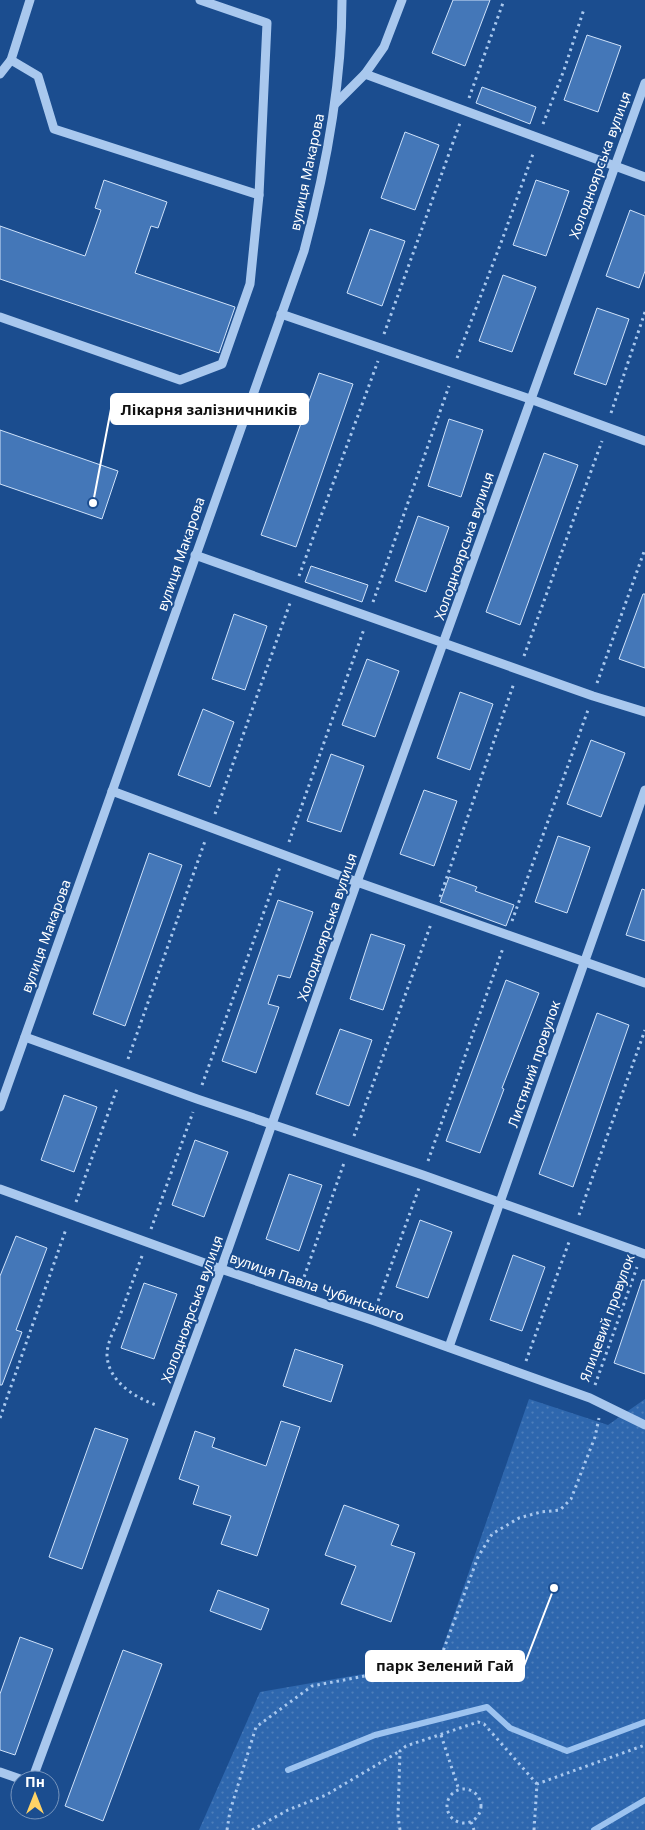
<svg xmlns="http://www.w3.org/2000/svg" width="645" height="1830" viewBox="0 0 645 1830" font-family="'Noto Sans',sans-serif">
	<defs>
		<pattern id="park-dots" width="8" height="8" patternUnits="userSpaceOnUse" patternTransform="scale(1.25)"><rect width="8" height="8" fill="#2e67ae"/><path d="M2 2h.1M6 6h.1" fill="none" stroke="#4d7eba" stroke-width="1.8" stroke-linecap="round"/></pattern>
	</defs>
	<rect width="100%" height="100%" fill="#1b4d8f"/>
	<path fill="url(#park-dots)" d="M 529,1399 L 608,1425 L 645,1399 L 645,1830 L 199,1830 L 260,1692 L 438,1661 Z"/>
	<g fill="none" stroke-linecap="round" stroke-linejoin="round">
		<g stroke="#9cc3f0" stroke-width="6">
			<path d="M 288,1770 L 375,1735 L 487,1707 L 510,1728 L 567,1751 L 645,1722"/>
			<path d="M 594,1830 L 645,1800"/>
		</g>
	</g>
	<g fill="#4477b8" stroke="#cfe2fa">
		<path d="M 453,0 L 490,0 L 465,66 L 432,53 Z"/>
		<path d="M 587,35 L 621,46 L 598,112 L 564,100 Z"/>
		<path d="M 482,87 L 536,107 L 530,124 L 476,103 Z"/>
		<path d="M 405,132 L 439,145 L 415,210 L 381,198 Z"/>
		<path d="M 104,180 L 167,202 L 158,228 L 151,226 L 135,273 L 235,307 L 219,353 L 0,279 L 0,226 L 85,256 L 101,210 L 95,208 Z"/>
		<path d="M 536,180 L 569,191 L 546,256 L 513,245 Z"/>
		<path d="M 630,210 L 645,216 L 645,271 L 639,288 L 606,276 Z"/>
		<path d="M 370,229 L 405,241 L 382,306 L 347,293 Z"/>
		<path d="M 503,275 L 536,287 L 512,352 L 479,341 Z"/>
		<path d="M 597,308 L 629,319 L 606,385 L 574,374 Z"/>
		<path d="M 319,373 L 353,384 L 296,547 L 261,535 Z"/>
		<path d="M 449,419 L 483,430 L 461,497 L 428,486 Z"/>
		<path d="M 0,430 L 118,471 L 102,519 L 0,484 Z"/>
		<path d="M 544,453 L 578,465 L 520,625 L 486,612 Z"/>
		<path d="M 418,516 L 449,527 L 426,592 L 395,581 Z"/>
		<path d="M 311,566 L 368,585 L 362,602 L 305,582 Z"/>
		<path d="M 643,594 L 645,594 L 645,668 L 619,659 Z"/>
		<path d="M 234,614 L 267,626 L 245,690 L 212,679 Z"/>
		<path d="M 367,659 L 399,671 L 375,737 L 342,725 Z"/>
		<path d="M 460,692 L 493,704 L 470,770 L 437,758 Z"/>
		<path d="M 203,709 L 234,722 L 210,787 L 178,775 Z"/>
		<path d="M 591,740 L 625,753 L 601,817 L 567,804 Z"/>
		<path d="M 331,754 L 364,766 L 341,832 L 307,821 Z"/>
		<path d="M 424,790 L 457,801 L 434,866 L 400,854 Z"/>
		<path d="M 558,836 L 590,847 L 567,913 L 535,902 Z"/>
		<path d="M 149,853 L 182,865 L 125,1026 L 93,1014 Z"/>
		<path d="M 449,877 L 477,887 L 475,891 L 514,905 L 506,926 L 440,902 Z"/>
		<path d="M 642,889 L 645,890 L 645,941 L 626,935 Z"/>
		<path d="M 278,900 L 313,912 L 290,978 L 278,975 L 268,1004 L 279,1007 L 256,1073 L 222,1061 Z"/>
		<path d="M 371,934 L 405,945 L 383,1010 L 350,999 Z"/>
		<path d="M 506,980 L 539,993 L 502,1088 L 504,1089 L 480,1153 L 446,1141 Z"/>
		<path d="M 597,1013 L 629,1025 L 573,1187 L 539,1174 Z"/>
		<path d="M 340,1029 L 372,1040 L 349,1106 L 316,1094 Z"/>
		<path d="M 64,1095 L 97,1107 L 74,1172 L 41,1160 Z"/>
		<path d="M 195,1140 L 228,1152 L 204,1217 L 172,1205 Z"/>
		<path d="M 289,1174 L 322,1185 L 299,1251 L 266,1239 Z"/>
		<path d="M 420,1220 L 452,1232 L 428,1298 L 396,1287 Z"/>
		<path d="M 16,1236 L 47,1248 L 16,1330 L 22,1332 L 2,1385 L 0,1385 L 0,1276 Z"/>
		<path d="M 513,1255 L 545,1267 L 522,1331 L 490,1320 Z"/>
		<path d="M 642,1280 L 645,1280 L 645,1374 L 614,1363 Z"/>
		<path d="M 144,1283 L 177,1294 L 154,1359 L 121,1348 Z"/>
		<path d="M 295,1349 L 343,1365 L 331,1402 L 283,1386 Z"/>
		<path d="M 281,1421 L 300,1427 L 257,1556 L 221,1544 L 231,1516 L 193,1504 L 199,1486 L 179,1479 L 195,1431 L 215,1438 L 212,1447 L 266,1466 Z"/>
		<path d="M 95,1428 L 128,1439 L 82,1569 L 49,1557 Z"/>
		<path d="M 344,1505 L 399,1525 L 391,1545 L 415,1553 L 391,1622 L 341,1604 L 356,1566 L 325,1555 Z"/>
		<path d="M 218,1590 L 269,1609 L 261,1630 L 210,1611 Z"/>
		<path d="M 20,1637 L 53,1649 L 15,1755 L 0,1750 L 0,1694 Z"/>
		<path d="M 123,1650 L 162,1664 L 103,1821 L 65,1806 Z"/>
	</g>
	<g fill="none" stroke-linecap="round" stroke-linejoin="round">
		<g stroke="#a9c8ee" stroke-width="3" stroke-dasharray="2.5 4" stroke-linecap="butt">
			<path d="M 469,98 L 504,0"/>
			<path d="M 543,124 L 564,70 L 584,9"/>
			<path d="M 384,334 L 460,123"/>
			<path d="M 457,358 L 502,240 L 534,151"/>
			<path d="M 611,413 L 645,312"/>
			<path d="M 299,576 L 378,361"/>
			<path d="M 373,602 L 449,386"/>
			<path d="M 524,656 L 602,441"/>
			<path d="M 597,683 L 645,549"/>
			<path d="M 215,814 L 290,603"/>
			<path d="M 289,842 L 364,629"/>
			<path d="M 440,897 L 514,683"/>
			<path d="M 512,921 L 588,710"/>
			<path d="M 128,1059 L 205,841"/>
			<path d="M 202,1085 L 280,867"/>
			<path d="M 354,1136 L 431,924"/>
			<path d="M 428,1161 L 503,948"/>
			<path d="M 76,1202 L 118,1086"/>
			<path d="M 579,1215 L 645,1030"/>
			<path d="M 151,1229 L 193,1112"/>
			<path d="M 142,1256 C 134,1277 127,1297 119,1318 C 115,1329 107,1342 107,1355 C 108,1381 134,1397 156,1405"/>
			<path d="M 302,1283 L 344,1163"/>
			<path d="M 376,1307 L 419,1188"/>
			<path d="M 526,1361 L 569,1242"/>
			<path d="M 595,1385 L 637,1267"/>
			<path d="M 0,1418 L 66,1229"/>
			<path d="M 441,1735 L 459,1790"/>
			<circle cx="464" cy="1806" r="17"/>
			<path d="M 471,1822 L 474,1830"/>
			<path d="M 227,1830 L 230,1811 L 256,1727 L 312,1686 L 439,1662 L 478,1557 L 492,1534 L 519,1518 L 541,1512 L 560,1510 L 571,1499 L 595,1437 L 599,1418"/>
			<path d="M 252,1830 L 288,1810 L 326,1795 L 400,1751"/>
			<path d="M 400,1830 L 398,1816 L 400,1751 L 406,1746 L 478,1722 L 484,1724 L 537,1784"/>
			<path d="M 534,1830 L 537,1784 L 645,1745"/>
		</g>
		<g stroke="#a9c8ee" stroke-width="9">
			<path d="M 11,60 L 38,76 L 54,129 L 259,195"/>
			<path d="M 0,74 L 11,60 L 30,0"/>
			<path d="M 365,74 L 645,177"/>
			<path d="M 335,104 L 365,74 L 384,47 L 402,0"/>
			<path d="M 281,314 L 530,399 L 645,441"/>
			<path d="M 0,317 L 180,380 L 222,364 L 250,284 L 259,195 L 267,23 L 200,0"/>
			<path d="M 195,555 L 593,696 L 645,712"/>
			<path d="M 112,791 L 357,882 L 645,983"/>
			<path d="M 25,1037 L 197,1099 L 423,1175 L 645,1254"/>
			<path d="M 0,1107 L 304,251 C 326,169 342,85 342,0"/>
			<path d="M 0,1189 L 221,1269 L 372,1320 L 590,1398 L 645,1425"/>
			<path d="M 449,1347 L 645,790"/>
			<path d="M 0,1772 L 23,1780"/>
			<path d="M 32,1780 L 221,1269 L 357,882 L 645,83"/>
			<path d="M 30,1813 L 31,1810"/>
		</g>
	</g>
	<g text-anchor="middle" stroke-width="4" stroke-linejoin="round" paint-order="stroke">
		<g font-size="14" fill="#fff" stroke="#1b4d8f">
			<text transform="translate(600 165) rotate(-70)" y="5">Холодноярська вулиця</text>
			<text transform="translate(307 172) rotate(-78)" y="5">вулиця Макарова</text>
			<text transform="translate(464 546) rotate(-71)" y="5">Холодноярська вулиця</text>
			<text transform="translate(181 554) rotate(-71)" y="5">вулиця Макарова</text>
			<text transform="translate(327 927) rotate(-71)" y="5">Холодноярська вулиця</text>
			<text transform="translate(46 936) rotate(-70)" y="5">вулиця Макарова</text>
			<text transform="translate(534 1064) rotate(-71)" y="5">Листяний провулок</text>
			<text transform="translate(317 1287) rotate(19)" y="5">вулиця Павла Чубинського</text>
			<text transform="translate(192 1309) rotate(-70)" y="5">Холодноярська вулиця</text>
			<text transform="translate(607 1318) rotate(-70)" y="5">Ялицевий провулок</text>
		</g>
	</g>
	<path fill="none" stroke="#fff" stroke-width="2" d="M93 503L111 409M554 1588L524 1666"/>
	<g fill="#fff" stroke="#1b4d8f" stroke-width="2">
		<circle cx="93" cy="503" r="5"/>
		<circle cx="554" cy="1588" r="5"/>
	</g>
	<g fill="#fff" stroke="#fff" stroke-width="2">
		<rect x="111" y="394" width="197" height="30" rx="5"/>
		<rect x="366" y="1651" width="158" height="30" rx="5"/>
	</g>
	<g font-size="15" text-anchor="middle" font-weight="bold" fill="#111">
		<text x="209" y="415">Лікарня залізничників</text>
		<text x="445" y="1671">парк Зелений Гай</text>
	</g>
	<g transform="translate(35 1795)"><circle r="24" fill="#1b4d8f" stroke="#7694bc"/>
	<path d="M0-4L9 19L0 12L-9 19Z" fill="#ffd366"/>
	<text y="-8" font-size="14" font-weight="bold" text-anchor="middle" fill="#ffffff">Пн</text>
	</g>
</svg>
